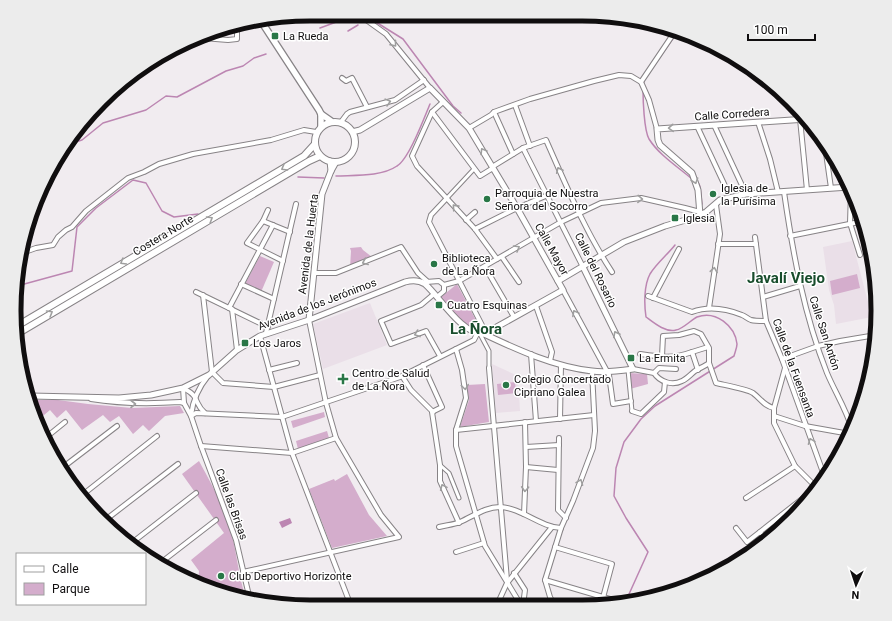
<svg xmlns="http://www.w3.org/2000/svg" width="892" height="621" viewBox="0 0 892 621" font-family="Roboto,sans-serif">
	<rect width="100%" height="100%" fill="#f1ecf0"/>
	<g fill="#eadfe8">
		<path d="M 852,241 L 872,317 L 836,324 L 834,305 L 829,290 L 823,247 Z"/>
		<path d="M 370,303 L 387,345 L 323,369 L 313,324 Z"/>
		<path d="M 492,364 L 518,376 L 520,411 L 496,413 Z"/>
	</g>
	<g fill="#d4adcc">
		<path d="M 361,247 L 363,250 L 372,257 L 350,268 L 351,251 L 350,248 Z"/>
		<path d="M 260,256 L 274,262 L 261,292 L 245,284 Z"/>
		<path d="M 857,274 L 860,288 L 832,295 L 830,281 Z"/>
		<path d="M 457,284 L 481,330 L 474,330 L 449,310 L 441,297 Z"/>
		<path d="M 629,373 L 647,374 L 648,384 L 630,389 Z"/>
		<path d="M 515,382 L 516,393 L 498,395 L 497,384 Z"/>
		<path d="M 485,384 L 489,422 L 460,427 L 469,400 L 467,385 Z"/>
		<path d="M 36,400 L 58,400 L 88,404 L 132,408 L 180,406 L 184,413 L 165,416 L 149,431 L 143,425 L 133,434 L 119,416 L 110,422 L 103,415 L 82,430 L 66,410 L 57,418 L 50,410 L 38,420 L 32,401 Z"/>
		<path d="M 324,412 L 325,417 L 293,428 L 291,421 Z"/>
		<path d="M 327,431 L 329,438 L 298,449 L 296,441 Z"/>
		<path d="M 199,461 C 211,483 226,510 232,535 C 237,556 239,578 246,599 L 234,597 L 198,583 L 199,571 L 191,560 L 224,533 L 182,474 Z"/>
		<path d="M 347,474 L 369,515 L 387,536 L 332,548 L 309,489 L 334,479 L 335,481 Z"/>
	</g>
	<path fill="#bc86b2" d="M 290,518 L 292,523 L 282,528 L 279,522 Z"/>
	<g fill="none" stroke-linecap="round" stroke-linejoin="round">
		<g stroke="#bc86b2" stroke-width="1.5">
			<path d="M 368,15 L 371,19 L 403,39 L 453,106 L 461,113"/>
			<path d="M 320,28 L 339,21"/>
			<path d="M 348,31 L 358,25"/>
			<path d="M 643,85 L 644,80 L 676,34"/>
			<path d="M 643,89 C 643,100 644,130 649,139 C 659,155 678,167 692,179"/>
			<path d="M 69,144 L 82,140 L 103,123 L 146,110 L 166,96 L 177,97 L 226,71 L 243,66 L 254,58 L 266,54"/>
			<path d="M 336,176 C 355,175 381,177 397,166 C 409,159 424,118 430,104"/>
			<path d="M 298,177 L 324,178"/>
			<path d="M 699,184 L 700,187 L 702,204"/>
			<path d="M 17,286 L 72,271 L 77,227 L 96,208 L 133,180 L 146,183 L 162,211 L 174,217 L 198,214"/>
			<path d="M 625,603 L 648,552 L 626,518 L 614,496 L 616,468 L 624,442 L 641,419 L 655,406 L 734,356 C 735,352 737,348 737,344 C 735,326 716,310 697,317 C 691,320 683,329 676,330 C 666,333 654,323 646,317 C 644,304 644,285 650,274 C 656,264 668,254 675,245"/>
		</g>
		<defs>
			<g id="pedestrian">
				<path d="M 447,198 L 474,169"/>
				<path d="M 480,334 L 489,351 L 489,368"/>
				<path d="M 628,370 L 632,411"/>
				<path d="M 440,465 L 449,473 L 459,498"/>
			</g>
			<g id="minor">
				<path d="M 261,21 L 286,21 L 314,16 L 365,19 L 386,34 L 430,88"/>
				<path d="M 203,38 L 228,40 L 237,39 L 237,24"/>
				<path d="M 342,78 L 346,81 L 352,78 L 367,107"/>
				<path d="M 641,82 L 674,33"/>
				<path d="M 443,102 L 432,112 L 412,156 L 417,166 L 475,229 L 497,259"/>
				<path d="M 515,105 L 530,146"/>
				<path d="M 432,112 L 480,176 L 493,168"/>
				<path d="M 494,112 L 513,154"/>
				<path d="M 800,119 L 807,190"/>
				<path d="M 341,122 L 347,114 L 350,112 L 395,100 L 424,80"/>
				<path d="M 758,122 L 770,159 L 778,192"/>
				<path d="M 714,125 L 746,194"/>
				<path d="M 697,126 L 726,188"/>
				<path d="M 469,128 L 491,115 L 494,112 L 530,99 L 594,81 L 619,75 L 631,76 L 641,82 L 649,100 L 657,129"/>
				<path d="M 523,148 L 583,267"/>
				<path d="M 492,167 L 523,148 L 546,140 C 566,185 585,231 612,272"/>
				<path d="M 831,188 L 826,153 L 831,152"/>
				<path d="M 851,191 L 850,223 L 860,255"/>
				<path d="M 784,192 C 793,254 804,315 827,373 C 835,392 846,409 852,429"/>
				<path d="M 447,198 L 431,215 L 429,222 L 486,333"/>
				<path d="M 268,210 L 263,221 L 247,243 L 283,261"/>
				<path d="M 466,220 L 475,212"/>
				<path d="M 263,221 L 290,232"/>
				<path d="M 475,229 L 517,208 L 548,195"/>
				<path d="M 790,236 L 864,221"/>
				<path d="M 755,237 L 766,321 L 782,359 L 825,478"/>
				<path d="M 718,244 L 756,244"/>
				<path d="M 22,253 L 36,248 L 53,245 L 58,237 L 66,230 L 72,227 L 86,211 L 128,178 L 144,172 L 159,164 L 193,154 L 271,140 L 304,130 L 316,132"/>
				<path d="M 502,257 L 519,282"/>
				<path d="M 485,267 L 514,317"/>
				<path d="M 314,273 L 336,273 L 401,247 L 418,273 L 428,282"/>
				<path d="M 426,282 L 439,281 L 444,285"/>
				<path d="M 241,284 L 274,299"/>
				<path d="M 444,285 L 459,281 L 561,222 L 601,203 L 641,198 L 685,208 L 700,212"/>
				<path d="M 563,290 L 609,375 L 613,404 L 631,401"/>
				<path d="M 196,292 L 268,327"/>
				<path d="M 434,294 L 421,305 L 381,321 L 391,344 L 426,331 L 440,356"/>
				<path d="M 203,295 L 212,372 L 223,383 L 274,387 L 320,375"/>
				<path d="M 648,296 L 692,312 C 708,306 727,309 742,315 C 745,316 748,319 751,320 C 755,321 761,321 766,321"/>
				<path d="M 437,297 L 444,291 L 444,285"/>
				<path d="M 763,297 L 800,286"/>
				<path d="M 653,298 L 679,249"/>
				<path d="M 536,306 L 552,352 L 550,361"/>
				<path d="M 229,308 L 273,225"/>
				<path d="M 709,308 L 720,234 L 716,205"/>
				<path d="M 232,309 L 237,350"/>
				<path d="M 266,333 L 296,204"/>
				<path d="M 260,336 L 292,453 L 351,606"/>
				<path d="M 456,349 L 462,370 L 466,398 L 456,430 L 456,446 L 485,546 L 521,605"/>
				<path d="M 692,352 L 708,347"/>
				<path d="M 531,354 L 536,421"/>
				<path d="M 640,354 C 660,357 673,359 692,352 L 698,370"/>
				<path d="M 662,356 L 663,336 L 679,335 L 694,331 L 701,334 L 709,348 L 709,363 L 716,383 C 724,385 747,389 753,393 C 761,399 764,406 774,408"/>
				<path d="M 782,359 L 818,346 L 840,341 L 876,335"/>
				<path d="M 423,365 L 442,407 L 432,412 L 440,465 L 440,481 L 459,523"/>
				<path d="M 489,368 L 507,580"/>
				<path d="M 785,368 L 774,408 L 774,423 L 795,466 L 818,489"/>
				<path d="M 633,369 L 654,373 C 660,382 672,386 682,381 C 687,379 691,374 695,371 C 700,368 705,366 709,363"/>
				<path d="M 269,370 L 297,363"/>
				<path d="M 654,373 L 659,368 L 676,369"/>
				<path d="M 402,376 L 411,390 L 433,412"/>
				<path d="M 183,388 L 184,403 L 191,416 L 201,446 L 236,540 L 250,600"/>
				<path d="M 183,388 C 187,390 191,392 194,396 C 199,404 197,406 205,413"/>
				<path d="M 91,399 C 121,404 149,404 180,402 L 184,403"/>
				<path d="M 632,411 L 641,414 L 664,392 L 665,382"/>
				<path d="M 191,415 C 193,400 198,388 208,376"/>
				<path d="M 191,416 L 196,413 L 282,417 L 400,377 L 474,340 L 477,334"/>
				<path d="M 774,416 L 805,426 L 850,434"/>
				<path d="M 560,419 L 561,365"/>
				<path d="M 456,430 L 594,415"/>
				<path d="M 559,438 L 558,510 L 566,518"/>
				<path d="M 44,439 L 65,422"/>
				<path d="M 201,446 L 292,453 L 336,438"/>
				<path d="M 526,447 L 559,445"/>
				<path d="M 526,467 L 558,470"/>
				<path d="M 62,468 L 117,426"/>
				<path d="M 81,496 L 157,436"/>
				<path d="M 746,498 L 795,466"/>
				<path d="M 524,514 L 526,467 L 525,422"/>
				<path d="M 782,515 L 787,522"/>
				<path d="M 104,521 L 178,464"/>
				<path d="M 439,527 C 446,525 453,525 460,522 C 474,516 485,507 500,507 C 522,508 540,527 561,528"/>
				<path d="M 736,528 L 747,542 L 816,488"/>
				<path d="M 760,532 L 766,541"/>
				<path d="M 129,545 L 196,493"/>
				<path d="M 555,547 L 612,564 L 601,605"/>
				<path d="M 456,552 L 484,543"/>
				<path d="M 159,564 L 216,520"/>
				<path d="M 243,572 L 399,537 L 381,515 L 336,438 L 326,403 L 309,320"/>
				<path d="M 514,573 L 525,590 L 523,605"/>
				<path d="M 545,580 L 620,602"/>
				<path d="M 497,605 L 507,583 L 552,527"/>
				<path d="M 554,605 L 550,597 L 545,580 L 561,528 L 573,501 L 593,448 L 595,431 L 592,371"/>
			</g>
			<g id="tertiary">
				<path d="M 330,161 L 331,171"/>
				<path d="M 700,215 L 698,190 L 692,173 L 660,145 L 658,140 L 657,129 L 807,119"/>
				<path d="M 558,281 L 624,242 L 665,226 L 696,217 L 706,212 L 720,200 L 746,194 L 849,187"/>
				<path d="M 309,320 L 322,194 L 331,171 L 336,162"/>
				<path d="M 484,334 C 518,350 555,367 592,371 C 606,373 619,371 633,369 L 583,267"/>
				<path d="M 31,396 L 119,398 L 151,395 L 183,388 L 209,375 L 237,350 L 260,336 L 309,320 L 405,282 C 412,280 419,280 425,284 C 440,297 462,335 484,334 L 563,290 L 517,208 L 469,128 L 430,88 L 360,130 L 352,132"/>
			</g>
			<g id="secondary">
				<path d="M 257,21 L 261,21 L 319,110 L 321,114 L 321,126"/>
				<path d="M 321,114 L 331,121"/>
			</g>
			<g id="primary">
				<circle cx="335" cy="142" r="20"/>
				<path d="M 17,326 L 304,156 L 314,145"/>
				<path d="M 17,334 L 309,161 L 320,156"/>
			</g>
		</defs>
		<use href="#pedestrian" stroke="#878386" stroke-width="5"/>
		<use href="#minor" stroke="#878386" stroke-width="6"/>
		<use href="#tertiary" stroke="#878386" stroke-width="7"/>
		<use href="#secondary" stroke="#878386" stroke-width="8"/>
		<use href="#primary" stroke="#878386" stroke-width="8"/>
		<use href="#pedestrian" stroke="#fff" stroke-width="3"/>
		<use href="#minor" stroke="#fff" stroke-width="4"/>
		<use href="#tertiary" stroke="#fff" stroke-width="5"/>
		<use href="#secondary" stroke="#fff" stroke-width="5.5"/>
		<use href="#primary" stroke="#fff" stroke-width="6"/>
	</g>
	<defs><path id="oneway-chevron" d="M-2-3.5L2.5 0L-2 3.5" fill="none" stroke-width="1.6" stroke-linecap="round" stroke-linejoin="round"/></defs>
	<g stroke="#9f9f9f">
		<use href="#oneway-chevron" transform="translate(394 44) rotate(51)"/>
		<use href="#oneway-chevron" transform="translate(388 102) rotate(-15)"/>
		<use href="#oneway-chevron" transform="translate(671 128) rotate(176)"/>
		<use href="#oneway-chevron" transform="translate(483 151) rotate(-121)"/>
		<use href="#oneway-chevron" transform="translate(284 168) rotate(150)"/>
		<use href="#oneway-chevron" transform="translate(559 170) rotate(-115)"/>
		<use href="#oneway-chevron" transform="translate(695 181) rotate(71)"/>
		<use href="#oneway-chevron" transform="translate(640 199) rotate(2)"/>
		<use href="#oneway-chevron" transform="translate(455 207) rotate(-132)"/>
		<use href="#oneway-chevron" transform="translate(210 219) rotate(-31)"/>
		<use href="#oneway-chevron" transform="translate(517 248) rotate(-30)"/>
		<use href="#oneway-chevron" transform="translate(123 262) rotate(149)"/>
		<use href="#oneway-chevron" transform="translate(365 262) rotate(158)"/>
		<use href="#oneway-chevron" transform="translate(714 270) rotate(-81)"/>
		<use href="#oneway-chevron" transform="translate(50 313) rotate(-31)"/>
		<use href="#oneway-chevron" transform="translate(575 313) rotate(-118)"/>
		<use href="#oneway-chevron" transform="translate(417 334) rotate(160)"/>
		<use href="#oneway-chevron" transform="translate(616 334) rotate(-117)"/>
		<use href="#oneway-chevron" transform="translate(465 387) rotate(82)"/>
		<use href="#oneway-chevron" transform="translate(133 404)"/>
		<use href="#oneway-chevron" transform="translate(811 441) rotate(-111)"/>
		<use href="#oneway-chevron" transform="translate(580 482) rotate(-69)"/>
		<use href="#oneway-chevron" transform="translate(443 487) rotate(-114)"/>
		<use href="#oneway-chevron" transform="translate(525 489) rotate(93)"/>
	</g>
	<g fill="#297747" stroke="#fff" stroke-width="1.5">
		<rect x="271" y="32" width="8" height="8" rx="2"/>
		<circle cx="713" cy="194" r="4"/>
		<circle cx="487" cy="199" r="4"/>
		<rect x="671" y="214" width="8" height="8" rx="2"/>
		<circle cx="434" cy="264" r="4"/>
		<rect x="435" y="301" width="8" height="8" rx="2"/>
		<rect x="241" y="339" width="8" height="8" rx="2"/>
		<rect x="627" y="354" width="8" height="8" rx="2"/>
		<path d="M341 373h4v4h4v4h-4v4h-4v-4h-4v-4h4z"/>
		<circle cx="506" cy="385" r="4"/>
		<circle cx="221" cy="576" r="4"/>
	</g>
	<g text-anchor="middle" stroke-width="3" stroke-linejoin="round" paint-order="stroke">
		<g font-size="11" fill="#100e0f" stroke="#fff" text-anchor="start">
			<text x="283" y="40">La Rueda</text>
			<text x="721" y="192">Iglesia de<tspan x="721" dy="13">la Purísima</tspan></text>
			<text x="495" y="197">Parroquia de Nuestra<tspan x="495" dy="13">Señora del Socorro</tspan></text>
			<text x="683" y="222">Iglesia</text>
			<text x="442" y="262">Biblioteca<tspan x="442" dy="13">de La Ñora</tspan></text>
			<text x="447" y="309">Cuatro Esquinas</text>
			<text x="253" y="347">Los Jaros</text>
			<text x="639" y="362">La Ermita</text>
			<text x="352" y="377">Centro de Salud<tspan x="352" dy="13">de La Ñora</tspan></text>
			<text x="514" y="383">Colegio Concertado<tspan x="514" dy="13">Cipriano Galea</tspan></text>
			<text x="229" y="580">Club Deportivo Horizonte</text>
		</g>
		<g font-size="11" fill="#100e0f" stroke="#fff">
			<text transform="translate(732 114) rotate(-4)" y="4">Calle Corredera</text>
			<text transform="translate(163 235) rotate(-31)" y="4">Costera Norte</text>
			<text transform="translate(308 244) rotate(-83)" y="4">Avenida de la Huerta</text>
			<text transform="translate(552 249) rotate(61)" y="4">Calle Mayor</text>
			<text transform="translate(596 270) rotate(64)" y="4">Calle del Rosario</text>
			<text transform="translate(317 304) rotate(-21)" y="4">Avenida de los Jerónimos</text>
			<text transform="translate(825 333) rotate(72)" y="4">Calle San Antón</text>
			<text transform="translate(794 368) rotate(70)" y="4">Calle de la Fuensanta</text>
			<text transform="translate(232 504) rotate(70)" y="4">Calle las Brisas</text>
		</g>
		<g font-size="15" font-weight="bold" fill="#184d2c" stroke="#fff">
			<text x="786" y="283">Javalí Viejo</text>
			<text x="476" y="334">La Ñora</text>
		</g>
	</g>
	<path d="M0 0H892V621H0ZM310 21H582A289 289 0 0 1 871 310V311A289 289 0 0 1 582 600H310A289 289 0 0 1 21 311V310A289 289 0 0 1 310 21Z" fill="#ececec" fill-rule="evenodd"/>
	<path fill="none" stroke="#100e0f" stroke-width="5" d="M310 21H582A289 289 0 0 1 871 310V311A289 289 0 0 1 582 600H310A289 289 0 0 1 21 311V310A289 289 0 0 1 310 21Z"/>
	<rect x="16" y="553" width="130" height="52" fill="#ffffff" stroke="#9f9f9f"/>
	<rect x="24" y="566" width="20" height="6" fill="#ffffff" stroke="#9f9f9f"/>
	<text x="52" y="573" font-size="12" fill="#100e0f">Calle</text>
	<rect x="24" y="583" width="20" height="12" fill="#d4adcc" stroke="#9f9f9f"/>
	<text x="52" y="593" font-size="12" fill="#100e0f">Parque</text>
	<g transform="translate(856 585) rotate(183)" stroke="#ffffff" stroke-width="3" paint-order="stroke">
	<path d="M0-3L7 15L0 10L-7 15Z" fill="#100e0f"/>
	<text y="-6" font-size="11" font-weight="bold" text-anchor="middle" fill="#100e0f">N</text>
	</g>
	<path d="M748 34v6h67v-6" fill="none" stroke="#100e0f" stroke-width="2"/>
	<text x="754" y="34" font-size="12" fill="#100e0f" stroke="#ffffff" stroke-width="3" paint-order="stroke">100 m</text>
</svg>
